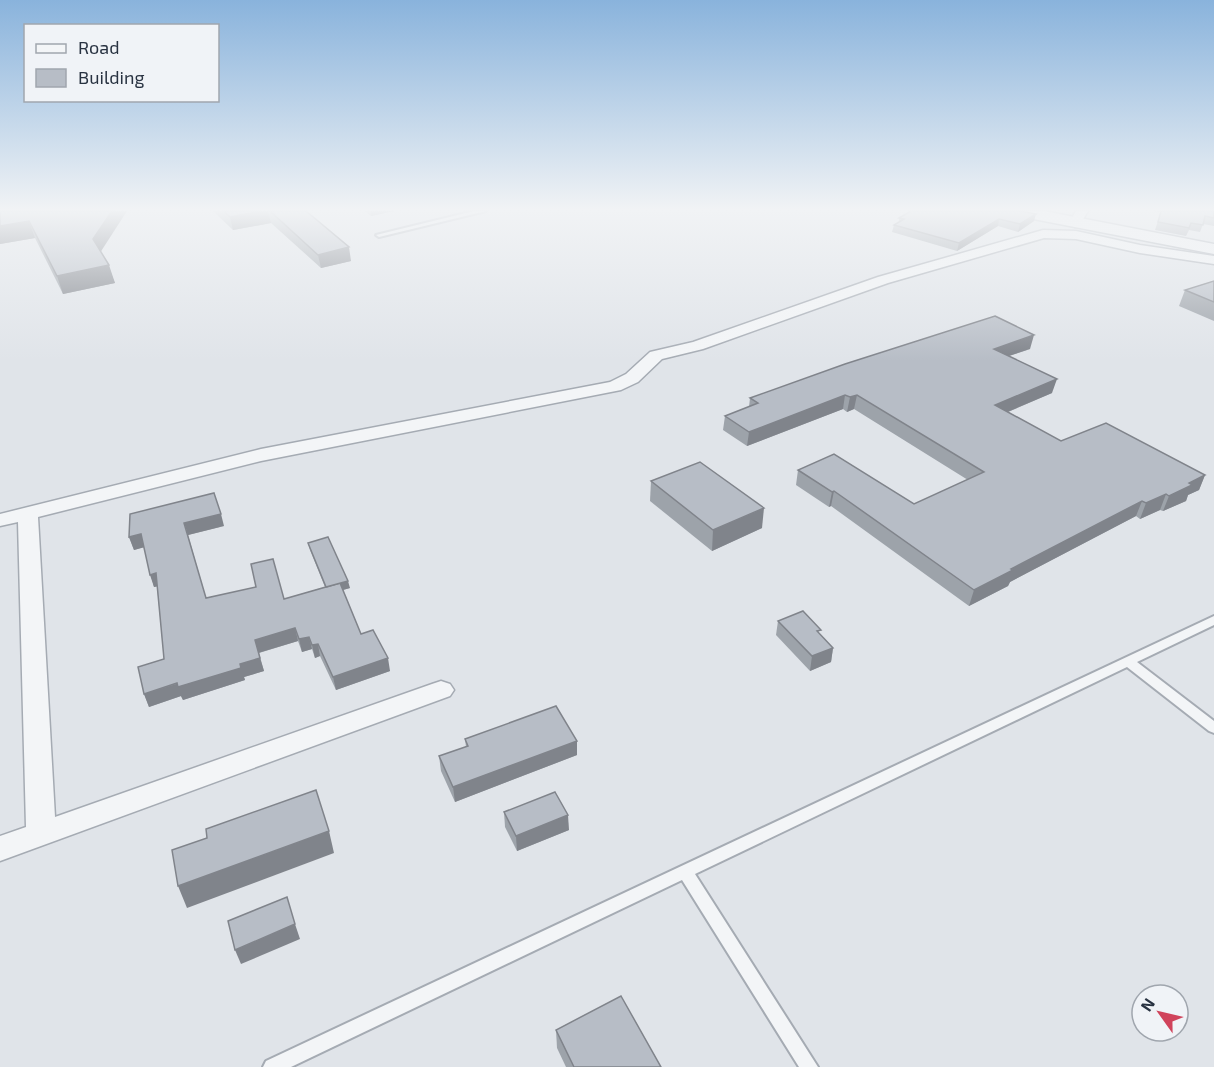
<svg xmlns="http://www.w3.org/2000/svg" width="1214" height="1067" viewBox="0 0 1214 1067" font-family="'Exo 2',sans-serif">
	<rect width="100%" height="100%" fill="#e0e4e9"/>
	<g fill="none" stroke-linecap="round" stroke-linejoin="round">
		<defs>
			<g id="service">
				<path d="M 474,211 L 486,211 L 379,237 L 376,235 Z"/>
				<path d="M 1214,616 L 1214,625 L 1137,662 L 1214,721 L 1214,733 L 1209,731 L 1127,667 L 695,874 L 818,1067 L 799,1067 L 682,880 L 291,1067 L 263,1067 L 266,1061 Z"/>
			</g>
			<g id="minor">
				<path d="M 1076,211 L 1088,211 L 1079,226 L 1075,227 L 1069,223 Z"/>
				<path d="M 1043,230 L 1076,231 L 1140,245 L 1214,256 L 1214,264 L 1140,253 L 1076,239 L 1044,238 L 888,283 L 703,349 L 662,359 L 638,382 L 621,390 L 261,461 L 38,517 L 55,817 L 432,684 L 441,681 L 450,684 L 454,690 L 450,696 L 0,861 L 0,836 L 26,827 L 18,522 L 0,526 L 0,514 L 261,449 L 610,382 L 626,374 L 650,352 L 693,342 L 878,277 Z"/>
			</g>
			<path id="tertiary" d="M 1010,211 L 1044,211 L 1214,244 L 1214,254 L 1018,216 Z"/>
		</defs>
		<use href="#service" stroke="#a5abb3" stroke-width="4"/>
		<use href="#minor" stroke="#a5abb3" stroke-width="3"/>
		<use href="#tertiary" stroke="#a5abb3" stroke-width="3"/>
		<use href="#service" fill="#f3f5f7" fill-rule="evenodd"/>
		<use href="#minor" fill="#f3f5f7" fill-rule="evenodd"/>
		<use href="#tertiary" fill="#f3f5f7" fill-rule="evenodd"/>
	</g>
	<g fill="#9da3aa">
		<path d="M 0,211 L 101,252 L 115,283 L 63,294 L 35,238 L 0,244 Z"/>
		<path d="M 213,211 L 306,211 L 351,261 L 321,268 L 271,223 L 233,230 Z"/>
		<path d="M 365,211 L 394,211 L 371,216 Z"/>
		<path d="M 911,211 L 1034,221 L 1018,232 L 998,226 L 957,251 L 892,232 L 894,225 L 899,222 L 899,218 Z"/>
		<path d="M 1154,211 L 1214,211 L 1214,226 L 1203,224 L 1200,232 L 1189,230 L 1186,236 L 1155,230 L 1161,212 Z"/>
		<path d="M 1214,281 L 1214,321 L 1179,306 L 1185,290 Z"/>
		<path d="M 1030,349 L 1009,356 L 1052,393 L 1008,412 L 1061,441 L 1205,475 L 1199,490 L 1188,495 L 1186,501 L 1163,511 L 1160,510 L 1140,519 L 1136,516 L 1010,582 L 1008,586 L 969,606 L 831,506 L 829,507 L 796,485 L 798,470 L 914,504 L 968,480 L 854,409 L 847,412 L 843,409 L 747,446 L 723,430 L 725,416 L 749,407 L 750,398 Z"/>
		<path d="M 651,481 L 762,528 L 712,551 L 650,501 Z"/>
		<path d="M 224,526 L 188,535 L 206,598 L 284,599 L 325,587 L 310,550 L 308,543 L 350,588 L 343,590 L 361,634 L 390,671 L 336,690 L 320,656 L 315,658 L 312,649 L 302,652 L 298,641 L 259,653 L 264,671 L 244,677 L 245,680 L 183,700 L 181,696 L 149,707 L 144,694 L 164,659 L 157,586 L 154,587 L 144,547 L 134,550 L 129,537 Z"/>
		<path d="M 778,621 L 820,635 L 833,648 L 831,662 L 810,671 L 776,635 Z"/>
		<path d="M 465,739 L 577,755 L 455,802 L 441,771 L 439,756 L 466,747 Z"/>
		<path d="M 504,812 L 569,830 L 517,851 L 505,827 Z"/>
		<path d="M 556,1030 L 661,1067 L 566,1067 L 557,1048 Z"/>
	</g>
	<g fill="#80848b">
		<path d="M 112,211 L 127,211 L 98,256 L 93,239 Z"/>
		<path d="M 261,211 L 268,211 L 271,223 L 233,230 L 230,217 Z"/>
		<path d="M 371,211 L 394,211 L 371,216 Z"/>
		<path d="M 1036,214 L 1034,221 L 1018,232 L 1020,224 Z"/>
		<path d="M 999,219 L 998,226 L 957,251 L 959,243 Z"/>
		<path d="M 29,221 L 35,238 L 0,244 L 0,226 Z"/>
		<path d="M 349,247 L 351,261 L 321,268 L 318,255 Z"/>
		<path d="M 109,265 L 115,283 L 63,294 L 57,276 Z"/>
		<path d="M 1034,335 L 1030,349 L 990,362 L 994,349 Z"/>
		<path d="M 1057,379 L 1052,393 L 991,419 L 995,405 Z"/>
		<path d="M 845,395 L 843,409 L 747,446 L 749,432 Z"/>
		<path d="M 857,395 L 854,409 L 847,412 L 850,397 Z"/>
		<path d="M 1205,475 L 1199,490 L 1188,495 L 1186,501 L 1163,511 L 1169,496 L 1189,483 Z"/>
		<path d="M 834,491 L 831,506 L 829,507 L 832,492 Z"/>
		<path d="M 1166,494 L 1160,510 L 1140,519 L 1146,503 Z"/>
		<path d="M 1142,501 L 1136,516 L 1010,582 L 1008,586 L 969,606 L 974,590 L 1011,569 Z"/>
		<path d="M 764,508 L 762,528 L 712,551 L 713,530 Z"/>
		<path d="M 221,514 L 224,526 L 188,535 L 184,523 Z"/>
		<path d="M 141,534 L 145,547 L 134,550 L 129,537 Z"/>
		<path d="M 156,573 L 160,586 L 154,587 L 150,575 Z"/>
		<path d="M 348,581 L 350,588 L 328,594 L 326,587 Z"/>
		<path d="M 295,628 L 298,641 L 258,653 L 255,640 Z"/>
		<path d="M 309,637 L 312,649 L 302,652 L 299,639 Z"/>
		<path d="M 318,644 L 320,656 L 315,658 L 312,645 Z"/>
		<path d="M 833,648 L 831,662 L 810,671 L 812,656 Z"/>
		<path d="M 260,658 L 264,671 L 244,677 L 245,680 L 183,700 L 181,696 L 149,707 L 144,694 Z"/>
		<path d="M 388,658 L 390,671 L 336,690 L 333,677 Z"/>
		<path d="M 577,741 L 577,755 L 455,802 L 453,787 Z"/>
		<path d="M 568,815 L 569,830 L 517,851 L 516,836 Z"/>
		<path d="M 329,831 L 334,853 L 187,908 L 178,886 Z"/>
		<path d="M 295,924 L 300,939 L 241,964 L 235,950 Z"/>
	</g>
	<g fill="#b7bdc6" stroke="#80848b" stroke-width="1.5">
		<path d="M 0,211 L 112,211 L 93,239 L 109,265 L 57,276 L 29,221 L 0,226 Z"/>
		<path d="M 224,211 L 261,211 L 230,217 Z"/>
		<path d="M 270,211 L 306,211 L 349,247 L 318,255 Z"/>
		<path d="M 911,211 L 1021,211 L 1036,214 L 1020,224 L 999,219 L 959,243 L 894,225 L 904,219 L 899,218 Z"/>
		<path d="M 1161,211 L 1214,211 L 1214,218 L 1205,216 L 1203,225 L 1191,223 L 1189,228 L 1158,222 Z"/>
		<path d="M 1214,281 L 1214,302 L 1185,290 Z"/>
		<path d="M 995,316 L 1034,335 L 994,349 L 1057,379 L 995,405 L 1061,441 L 1106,423 L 1205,475 L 1189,483 L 1192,485 L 1169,496 L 1166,494 L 1146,503 L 1142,501 L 1011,569 L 1013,570 L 974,590 L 834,491 L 832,492 L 798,470 L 834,454 L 914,504 L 984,472 L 857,395 L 850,397 L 845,395 L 749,432 L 725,416 L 758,403 L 750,398 L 845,364 Z"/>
		<path d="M 700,462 L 764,508 L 713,530 L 651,481 Z"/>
		<path d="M 214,493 L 221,514 L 184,523 L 206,598 L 256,587 L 251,564 L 273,559 L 284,599 L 340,583 L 361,634 L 373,630 L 388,658 L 333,677 L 318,644 L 312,645 L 309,637 L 299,639 L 295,628 L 255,640 L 260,658 L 240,664 L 241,668 L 178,687 L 177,683 L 144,694 L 138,667 L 164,659 L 156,573 L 150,575 L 141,534 L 129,537 L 130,514 Z"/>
		<path d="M 328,537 L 348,581 L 326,587 L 308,543 Z"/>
		<path d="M 803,611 L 821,630 L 817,631 L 833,648 L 812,656 L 778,621 Z"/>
		<path d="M 556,706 L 577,741 L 453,787 L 439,756 L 468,746 L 465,739 Z"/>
		<path d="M 316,790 L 329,831 L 178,886 L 172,850 L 207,838 L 206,829 Z"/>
		<path d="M 555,792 L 568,815 L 516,836 L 504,812 Z"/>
		<path d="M 287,897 L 295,924 L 235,950 L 228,921 Z"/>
		<path d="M 621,996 L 661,1067 L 574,1067 L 556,1030 Z"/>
	</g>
	<linearGradient id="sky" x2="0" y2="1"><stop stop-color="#89b3dc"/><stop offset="0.58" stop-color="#f1f3f5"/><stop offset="1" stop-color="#f1f3f5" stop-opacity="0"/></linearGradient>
	<rect width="1214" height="361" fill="url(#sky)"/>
	<rect x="24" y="24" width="195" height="78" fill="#f0f3f7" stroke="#a0a6ae" stroke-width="1.5"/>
	<rect x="36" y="44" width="30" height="9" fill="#f3f5f7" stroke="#a0a6ae" stroke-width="1.5"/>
	<text x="78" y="54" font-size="18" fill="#283241">Road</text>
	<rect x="36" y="69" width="30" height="18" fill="#b7bdc6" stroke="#a0a6ae" stroke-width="1.5"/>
	<text x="78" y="84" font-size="18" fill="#283241">Building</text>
	<g transform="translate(1160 1013) rotate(304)"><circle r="28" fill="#f0f3f7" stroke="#a0a6ae" stroke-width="1.5"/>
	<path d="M0-4.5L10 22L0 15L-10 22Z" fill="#d0435b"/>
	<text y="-9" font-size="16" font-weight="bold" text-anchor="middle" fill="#283241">N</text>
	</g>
</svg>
